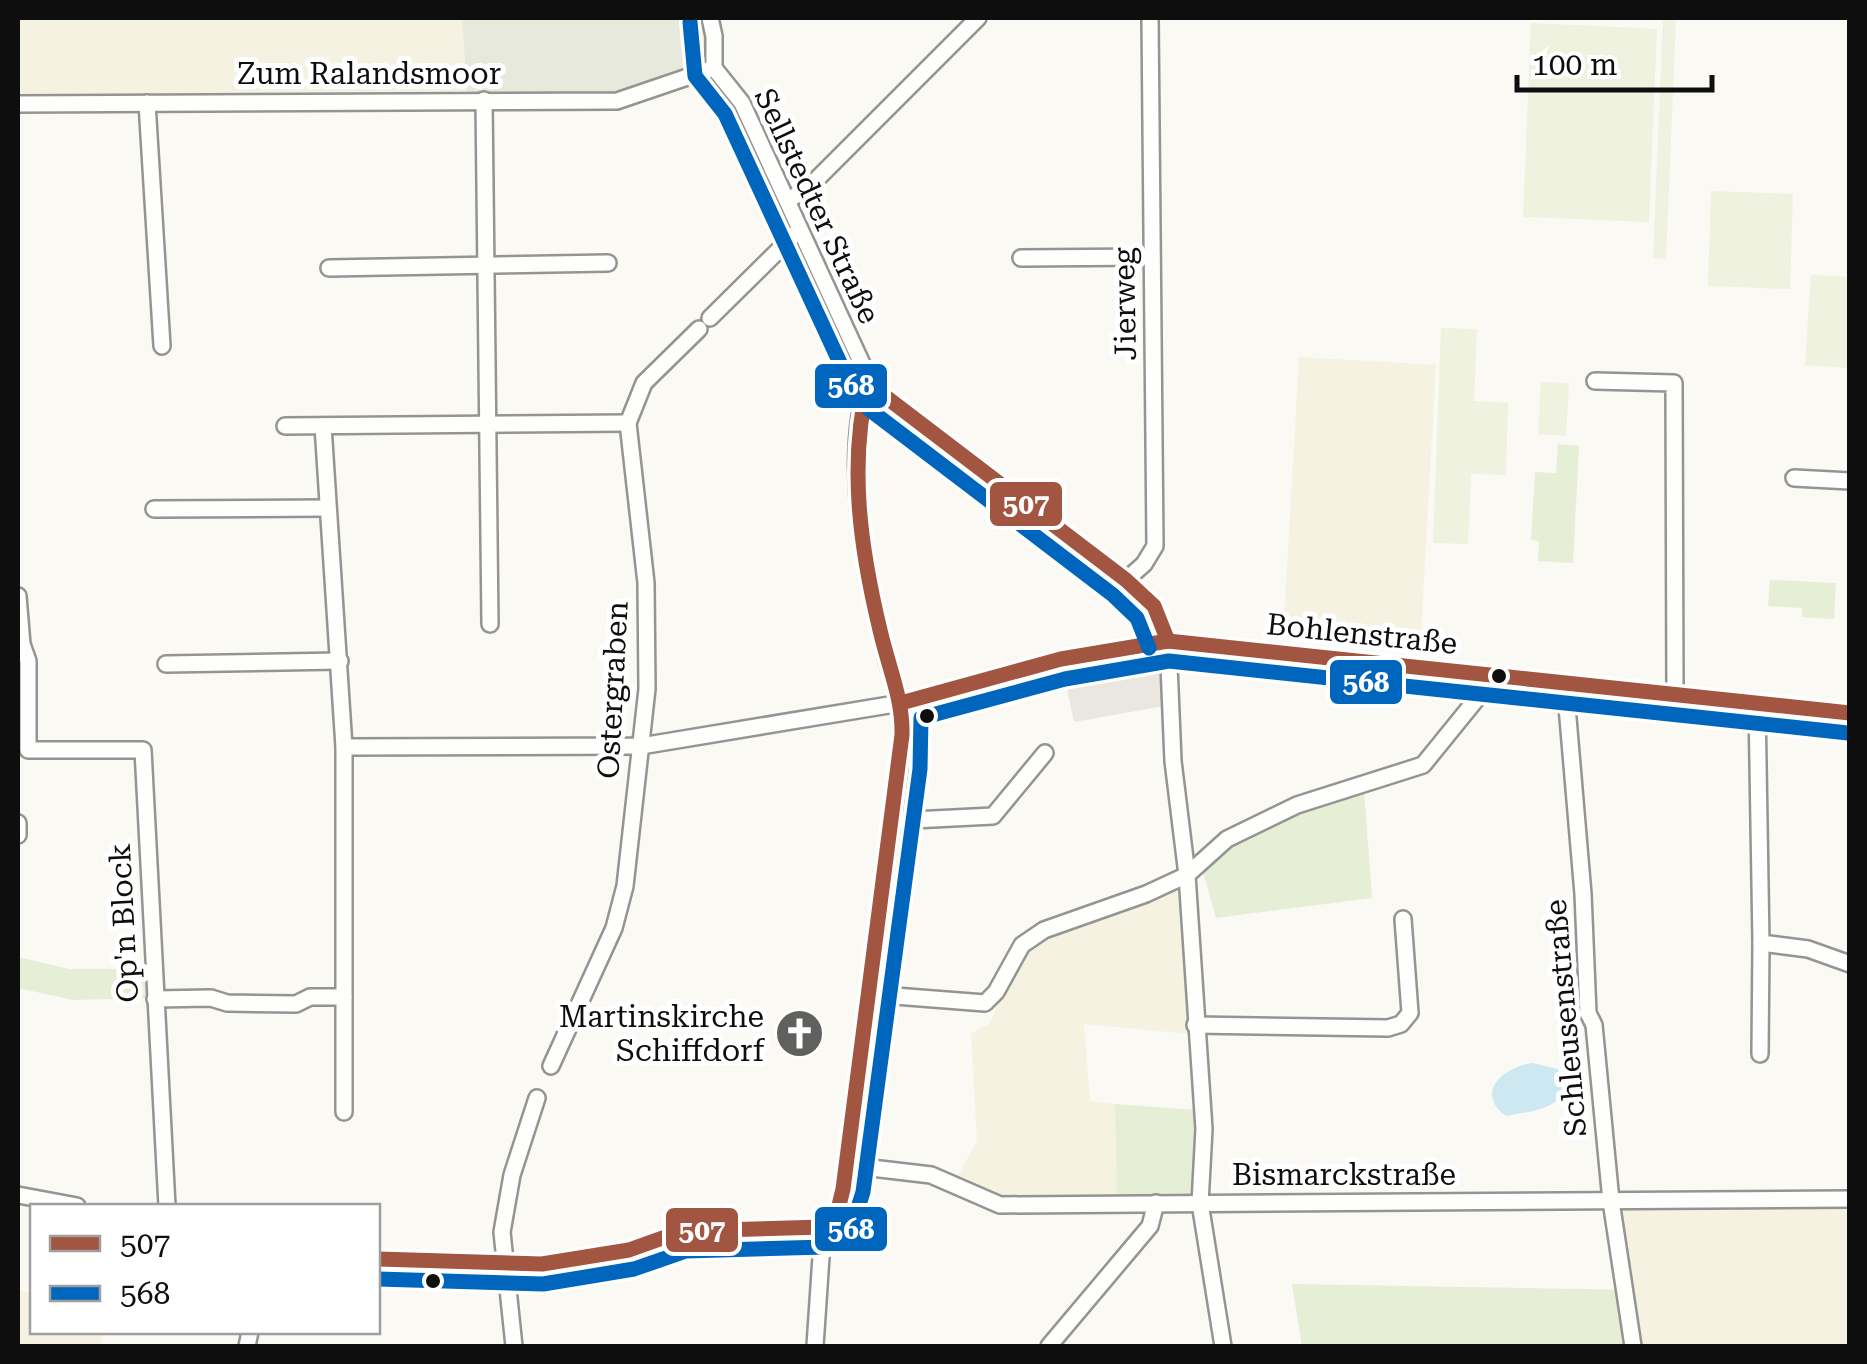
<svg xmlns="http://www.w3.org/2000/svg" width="1867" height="1364" viewBox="0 0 1867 1364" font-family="'Roboto Serif',serif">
	<rect width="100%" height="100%" fill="#faf9f4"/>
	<g fill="#f5f2e2">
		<path d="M 18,18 L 462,18 L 467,95 L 18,98 Z"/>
		<path d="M 1299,357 L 1436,365 L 1420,653 L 1283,639 Z"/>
		<path d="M 1181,887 L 1190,1034 L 1084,1024 L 1090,1101 L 1115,1104 L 1117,1196 L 1000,1201 L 956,1179 L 977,1141 L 971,1034 L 990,1023 L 1021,953 L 1047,935 Z"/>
		<path d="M 1849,1206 L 1849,1346 L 1641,1346 L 1620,1207 Z"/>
		<path d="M 18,1290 L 32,1293 L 32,1332 L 102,1332 L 100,1346 L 18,1346 Z"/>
	</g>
	<g fill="#e6eed6">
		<path d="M 1558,444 L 1579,446 L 1573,563 L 1538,561 L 1539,541 L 1531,540 L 1535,472 L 1556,473 Z"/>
		<path d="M 1770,580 L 1836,583 L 1834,619 L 1802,617 L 1802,608 L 1768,606 Z"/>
		<path d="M 1364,790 L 1372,898 L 1216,918 L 1202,868 C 1249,828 1306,809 1364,790 Z"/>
		<path d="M 18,957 L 69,969 L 148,969 L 150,998 L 73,1000 L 18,988 Z"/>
		<path d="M 1115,1104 L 1195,1110 L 1196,1194 L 1117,1196 Z"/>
		<path d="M 1292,1284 L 1633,1290 L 1641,1346 L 1302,1346 Z"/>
	</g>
	<path fill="#e7eada" d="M 462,18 L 702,18 L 707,42 L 705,62 L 632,92 L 467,95 Z"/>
	<g fill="#eef2df">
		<path d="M 1663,18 L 1676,18 L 1666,259 L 1653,258 Z"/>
		<path d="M 1531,23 L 1657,29 L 1649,222 L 1523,217 Z"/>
		<path d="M 1711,191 L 1793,194 L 1790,289 L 1708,286 Z"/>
		<path d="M 1811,275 L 1849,277 L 1849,368 L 1805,365 Z"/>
		<path d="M 1441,328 L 1477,329 L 1474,401 L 1508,403 L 1506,475 L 1471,474 L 1468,544 L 1433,543 Z"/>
		<path d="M 1541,382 L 1569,383 L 1566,436 L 1538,434 Z"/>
	</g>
	<path fill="#eae7e0" d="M 1168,641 L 1170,705 L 1074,722 L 1061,659 Z"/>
	<path fill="#cee8f1" d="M 1532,1063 L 1558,1069 L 1564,1091 C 1553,1112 1527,1111 1506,1116 C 1474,1092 1503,1068 1532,1063 Z"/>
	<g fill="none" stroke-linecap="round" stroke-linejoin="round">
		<defs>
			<g id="minor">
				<path d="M 710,18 L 714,36 L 714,68 L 742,103 L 869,379 L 882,394 L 1126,580 L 1154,606 L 1168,641 L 1173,761 L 1187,875 L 1204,1129 L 1200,1203 L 1223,1346"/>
				<path d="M 484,100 L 490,624"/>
				<path d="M 147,103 L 162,346"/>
				<path d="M 18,104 L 617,101 L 714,68"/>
				<path d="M 788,200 L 806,190 L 978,18"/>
				<path d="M 1021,258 L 1152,257"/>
				<path d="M 329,268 L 608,263"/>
				<path d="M 710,318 L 799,230"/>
				<path d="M 1595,381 L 1674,383 L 1675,695"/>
				<path d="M 285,426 L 628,423"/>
				<path d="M 323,426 L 344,747 L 344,1112"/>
				<path d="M 1794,478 L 1850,481"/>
				<path d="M 154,509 L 327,508"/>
				<path d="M 1126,580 L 1144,564 L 1155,546 L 1150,18"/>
				<path d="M 18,596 L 22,644 L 28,661 L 28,750 L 143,750 L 167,1206"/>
				<path d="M 166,664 L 340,661"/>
				<path d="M 1565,683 L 1583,894 L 1588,1013 L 1594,1025 L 1611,1201 L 1633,1346"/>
				<path d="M 1757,704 L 1761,943 L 1808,949 L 1850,964"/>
				<path d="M 344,747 L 641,746 L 901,703 L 1061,659 L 1168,641 L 1850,713"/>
				<path d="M 893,821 L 993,816 L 1045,753"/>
				<path d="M 18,823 L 18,835"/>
				<path d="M 869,994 L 985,1003 L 996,992 L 1022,945 L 1044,930 L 1146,894 L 1187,875 L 1227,839 L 1297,805 L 1423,765 L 1496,675"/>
				<path d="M 155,999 L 211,998 L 227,1003 L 296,1004 L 310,997 L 344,997"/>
				<path d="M 1195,1025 L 1388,1028 L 1401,1024 L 1410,1013 L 1403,919"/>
				<path d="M 1760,1054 L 1761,943"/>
				<path d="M 551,1066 L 614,928 L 625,886 L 647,689 L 646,583 L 628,423 L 644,383 L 699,329"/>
				<path d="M 846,1165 L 931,1175 L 1000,1205 L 1850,1199"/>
				<path d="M 18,1195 L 77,1206"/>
				<path d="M 378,1259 L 542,1264 L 629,1250 L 682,1231 L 823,1227 L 835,1222 L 843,1189 L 900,766 C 901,746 904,724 901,705 C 899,690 891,675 887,660 C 866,580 841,459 869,379"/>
				<path d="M 247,1346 L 250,1332"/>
				<path d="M 514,1346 L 502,1232 L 512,1175 L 537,1098"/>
				<path d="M 815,1346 L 823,1227"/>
				<path d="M 1049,1346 L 1150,1226 L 1156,1203"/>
			</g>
		</defs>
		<use href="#minor" stroke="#949492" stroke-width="20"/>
		<use href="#minor" stroke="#fefefd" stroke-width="15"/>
		<defs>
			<g id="bus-1">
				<path d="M 869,379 L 882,394 L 1126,580 L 1154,606 L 1168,641"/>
				<path d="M 901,703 L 1061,659 L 1168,641 L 1850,713"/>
				<path d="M 378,1259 L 542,1264 L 629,1250 L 682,1231 L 823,1227 L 835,1222 L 843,1189 L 902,735 C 903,698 888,666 880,630 C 860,547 848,463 869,379"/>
			</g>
			<g id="bus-2">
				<path d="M 690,22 L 695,76 L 725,114 L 853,391 L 870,410 L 1113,595 L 1137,618 L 1149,648"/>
				<path d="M 378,1279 L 543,1284 L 634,1269 L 686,1251 L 825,1247 L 849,1236 L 863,1192 L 920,769 L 921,718 L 1065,679 L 1169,661 L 1848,733"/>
			</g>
		</defs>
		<use href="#bus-1" stroke="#fff" stroke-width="22"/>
		<use href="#bus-2" stroke="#fff" stroke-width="22"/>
		<use href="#bus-1" stroke="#a25641" stroke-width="15"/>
		<use href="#bus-2" stroke="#0065bd" stroke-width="15"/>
	</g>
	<defs>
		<symbol id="church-disc" viewBox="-11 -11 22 22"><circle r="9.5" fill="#61605e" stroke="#fff"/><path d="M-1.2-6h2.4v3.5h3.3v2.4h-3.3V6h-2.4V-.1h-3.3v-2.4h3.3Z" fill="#fff"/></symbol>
	</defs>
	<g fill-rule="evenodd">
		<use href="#church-disc" x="772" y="1006" width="55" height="55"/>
	</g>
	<g fill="#0e0e0e" stroke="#fff" stroke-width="4">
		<circle cx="1499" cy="676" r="9"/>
		<circle cx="927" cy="716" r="9"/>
		<circle cx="433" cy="1281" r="9"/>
	</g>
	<g text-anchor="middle" stroke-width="10" stroke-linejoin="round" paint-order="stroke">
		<g font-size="30" fill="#0e0e0e" stroke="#fff">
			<text x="369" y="84">Zum Ralandsmoor</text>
			<text transform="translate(817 206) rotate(65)" y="10">Sellstedter Straße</text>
			<text transform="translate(1125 304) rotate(-91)" y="10">Jierweg</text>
			<text transform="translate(1362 634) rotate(6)" y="10">Bohlenstraße</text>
			<text transform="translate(613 690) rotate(-87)" y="10">Ostergraben</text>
			<text transform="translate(124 923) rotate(-93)" y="10">Op'n Block</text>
			<text transform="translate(1566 1018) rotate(-95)" y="10">Schleusenstraße</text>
			<text x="1344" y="1185">Bismarckstraße</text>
		</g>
		<g font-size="30" fill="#0e0e0e" stroke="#fff" text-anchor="end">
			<text x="764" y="1027">Martinskirche<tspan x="764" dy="34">Schiffdorf</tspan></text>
		</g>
	</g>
	<g stroke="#fff" stroke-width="4">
		<rect x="813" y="362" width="76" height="48" rx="10" fill="#0065bd"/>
		<rect x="988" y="480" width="76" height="48" rx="10" fill="#a25641"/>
		<rect x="1328" y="658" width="76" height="48" rx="10" fill="#0065bd"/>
		<rect x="813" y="1205" width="76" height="48" rx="10" fill="#0065bd"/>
		<rect x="664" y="1206" width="76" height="48" rx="10" fill="#a25641"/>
	</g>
	<g font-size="28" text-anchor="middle" font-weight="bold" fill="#fff">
		<text x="851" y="395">568</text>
		<text x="1026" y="514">507</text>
		<text x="1366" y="692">568</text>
		<text x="851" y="1239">568</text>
		<text x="702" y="1240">507</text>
	</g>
	<rect width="1867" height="1364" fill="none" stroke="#0e0e0e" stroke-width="40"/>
	<rect x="30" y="1204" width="350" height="130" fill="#ffffff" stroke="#9f9f9f" stroke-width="2.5"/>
	<rect x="50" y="1236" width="50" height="15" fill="#a25641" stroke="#9f9f9f" stroke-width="2.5"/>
	<text x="120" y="1254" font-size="30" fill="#0e0e0e">507</text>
	<rect x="50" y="1286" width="50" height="15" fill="#0065bd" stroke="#9f9f9f" stroke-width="2.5"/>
	<text x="120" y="1304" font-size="30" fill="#0e0e0e">568</text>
	<path d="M1517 75v15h195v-15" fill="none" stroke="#0e0e0e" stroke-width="5"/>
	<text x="1532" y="75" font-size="30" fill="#0e0e0e" stroke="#ffffff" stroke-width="8" paint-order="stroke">100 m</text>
</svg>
